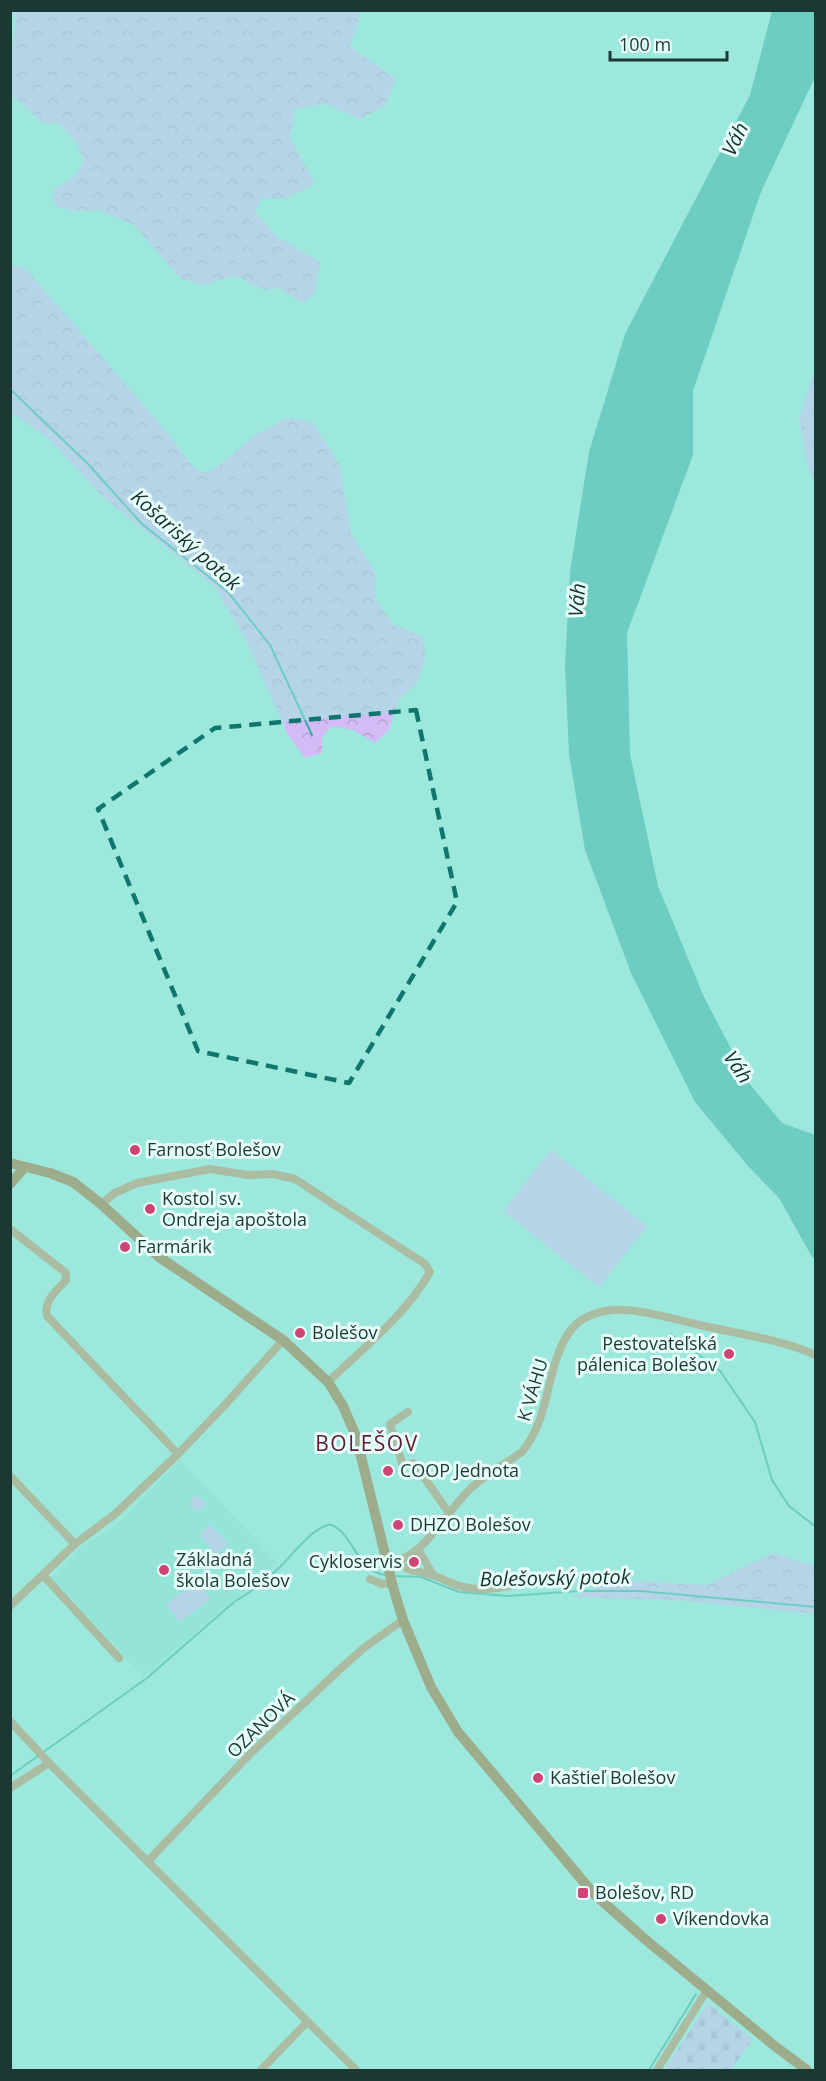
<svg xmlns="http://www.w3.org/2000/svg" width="826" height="2081" viewBox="0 0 826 2081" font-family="'Open Sans',sans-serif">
	<defs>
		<pattern id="grass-tufts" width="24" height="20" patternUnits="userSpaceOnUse" patternTransform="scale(1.5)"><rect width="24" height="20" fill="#d3bcf5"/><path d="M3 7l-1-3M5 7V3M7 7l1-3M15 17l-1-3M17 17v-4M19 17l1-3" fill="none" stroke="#b5a2d3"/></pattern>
		<pattern id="forest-crowns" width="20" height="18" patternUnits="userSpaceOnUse" patternTransform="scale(1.5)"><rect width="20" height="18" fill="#d3bcf5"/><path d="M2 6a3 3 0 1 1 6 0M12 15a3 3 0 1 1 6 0" fill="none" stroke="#b5a2d3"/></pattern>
		<pattern id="cemetery-stones" width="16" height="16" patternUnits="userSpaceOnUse" patternTransform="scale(1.5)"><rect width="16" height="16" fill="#d3bcf5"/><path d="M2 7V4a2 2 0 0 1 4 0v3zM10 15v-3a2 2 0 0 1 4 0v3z" fill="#b5a2d3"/></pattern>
	</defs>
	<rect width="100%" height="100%" fill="#9de8dc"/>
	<path fill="#89e0d2" d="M 180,1460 L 278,1563 L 143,1676 L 51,1577 L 85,1544 L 115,1526 Z"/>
	<g fill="url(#grass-tufts)">
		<path d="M 815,367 L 815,484 L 807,463 L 799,420 Z"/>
		<path d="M 194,1495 L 201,1498 L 206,1505 L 198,1511 L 189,1507 Z"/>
	</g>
	<g fill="url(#forest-crowns)">
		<path d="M 14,11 L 361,11 L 350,47 L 396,79 L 385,106 L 360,119 L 326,104 L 295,109 L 290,139 L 315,184 L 285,199 L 261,198 L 255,212 L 277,237 L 320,262 L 315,293 L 303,303 L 278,288 L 265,290 L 235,276 L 202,285 L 180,278 L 134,225 L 99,210 L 74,211 L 55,206 L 53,190 L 75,176 L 84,160 L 75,141 L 59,124 L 41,122 L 11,94 L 11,63 L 16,17 Z"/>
		<path d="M 11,265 L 26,269 L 163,428 L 193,467 L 203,473 L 216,468 L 257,434 L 288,418 L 312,422 L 339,464 L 351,533 L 375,572 L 376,600 L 393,624 L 424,637 L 425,659 L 416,685 L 398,700 L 389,730 L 375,743 L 353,730 L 332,726 L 322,737 L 322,753 L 305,758 L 288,735 L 246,640 L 215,587 L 102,496 L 50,440 L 11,412 Z"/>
		<path d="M 773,1553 L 815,1566 L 815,1614 L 690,1601 L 572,1597 L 616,1580 L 707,1585 Z"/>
	</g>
	<path fill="url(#cemetery-stones)" d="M 708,2003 L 753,2040 L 730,2070 L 664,2070 Z"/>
	<g fill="#d3bcf5">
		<path d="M 551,1150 L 647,1226 L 599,1287 L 503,1211 Z"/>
		<path d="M 210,1524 L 228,1544 L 217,1554 L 199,1535 Z"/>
		<path d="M 196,1581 L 210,1599 L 179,1622 L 166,1604 Z"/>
	</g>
	<path fill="#34ae9f" d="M 772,11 L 815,11 L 815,77 L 761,192 L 693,391 L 693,455 L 627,633 L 630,754 L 658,886 L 704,997 L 749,1083 L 782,1123 L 815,1135 L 815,1259 L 812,1257 L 779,1198 L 748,1166 L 695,1102 L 631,973 L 585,850 L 569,754 L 565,666 L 570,572 L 589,452 L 625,334 L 750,95 Z"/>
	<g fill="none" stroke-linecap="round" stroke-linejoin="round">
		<g stroke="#34ae9f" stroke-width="2">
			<path d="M 10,389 L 88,464 L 142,524 L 228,592 L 270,645 L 312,735"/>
			<path d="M 671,1334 L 720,1371 L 755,1422 L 772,1480 L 789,1506 L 816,1527"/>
			<path d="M 394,1576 L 421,1577 L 459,1592 L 507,1596 L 579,1591 L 640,1591 L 816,1607"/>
			<path d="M 10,1776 L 147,1678 L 234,1602 C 252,1592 270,1577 284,1563 C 296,1550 309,1533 325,1526 C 328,1524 330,1524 334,1526 C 356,1539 356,1570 385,1575"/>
			<path d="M 649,2070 L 696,1994"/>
		</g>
		<g stroke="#ba885a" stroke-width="8">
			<path d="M 101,1204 L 115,1193 L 137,1183 L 210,1169 L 248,1175 L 273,1174 L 295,1179 L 425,1264 L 430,1272 C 405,1316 364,1347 328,1382"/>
			<path d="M 10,1229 L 66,1273 L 66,1280 C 57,1291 43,1300 47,1316 L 178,1454"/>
			<path d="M 408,1412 L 390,1424 L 403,1466 L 414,1463 L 449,1513"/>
			<path d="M 10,1476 L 75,1544"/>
			<path d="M 418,1549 L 433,1575"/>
			<path d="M 398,1562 C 410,1573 418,1571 432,1575 C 442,1578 452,1584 463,1587 C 488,1593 515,1585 540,1578"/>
			<path d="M 387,1564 C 424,1558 444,1515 469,1490 C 484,1475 505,1464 522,1452 C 551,1417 545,1370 568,1334 C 579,1316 604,1308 624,1310 C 650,1311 676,1320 700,1325 C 738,1334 780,1339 816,1355"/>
			<path d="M 43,1575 L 119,1658"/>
			<path d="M 370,1579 L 382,1584 L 392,1583"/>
			<path d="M 10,1606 L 75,1544 L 115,1514 L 178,1454 L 223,1407 L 283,1340"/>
			<path d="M 10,1721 L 49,1763"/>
			<path d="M 10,1788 L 49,1763 L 356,2070"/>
			<path d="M 148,1861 L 250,1754 L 339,1670 L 365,1647 L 403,1620"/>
			<path d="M 261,2070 L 307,2022"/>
			<path d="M 657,2070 L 707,1990"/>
		</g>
		<g stroke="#9e6428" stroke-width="10">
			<path d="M 10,1163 L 50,1173 L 73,1182 L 101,1204 L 159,1257 L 283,1340 L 328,1382 L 343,1406 L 356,1436 L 393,1587 L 403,1620 L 431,1687 L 458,1732 L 593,1893 L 646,1940 L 776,2047 L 807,2070"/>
			<path d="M 10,1184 L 25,1167"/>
		</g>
	</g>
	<path d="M0 0H826V2081H0ZM 416,710 L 457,902 L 349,1083 L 198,1051 L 98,809 L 215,728 Z" fill="#9de8dc" fill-opacity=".55" fill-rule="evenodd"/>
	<path fill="none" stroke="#0f766e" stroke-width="4.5" stroke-dasharray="12 8" stroke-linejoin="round" d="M 416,710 L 457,902 L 349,1083 L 198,1051 L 98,809 L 215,728 Z"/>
	<g fill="#d04475" stroke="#e8fefa" stroke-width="2">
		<circle cx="135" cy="1150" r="6"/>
		<circle cx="150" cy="1209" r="6"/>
		<circle cx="125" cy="1247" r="6"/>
		<circle cx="300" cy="1333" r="6"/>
		<circle cx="729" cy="1354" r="6"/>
		<circle cx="388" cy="1471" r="6"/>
		<circle cx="398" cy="1525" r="6"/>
		<circle cx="414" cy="1562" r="6"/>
		<circle cx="164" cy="1570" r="6"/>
		<circle cx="538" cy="1778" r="6"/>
		<rect x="577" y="1887" width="12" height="12" rx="3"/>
		<circle cx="661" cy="1919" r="6"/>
	</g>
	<g text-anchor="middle" stroke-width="6" stroke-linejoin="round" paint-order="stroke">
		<g font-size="18" fill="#1a3934" stroke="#e8fefa" text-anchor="start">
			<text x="147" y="1156">Farnosť Bolešov</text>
			<text x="162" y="1205">Kostol sv.<tspan x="162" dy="21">Ondreja apoštola</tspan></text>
			<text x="137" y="1253">Farmárik</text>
			<text x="312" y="1339">Bolešov</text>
			<text x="717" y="1350" text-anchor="end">Pestovateľská<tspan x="717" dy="21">pálenica Bolešov</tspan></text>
			<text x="400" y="1477">COOP Jednota</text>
			<text x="410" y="1531">DHZO Bolešov</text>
			<text x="176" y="1566">Základná<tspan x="176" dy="21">škola Bolešov</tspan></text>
			<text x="402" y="1568" text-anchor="end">Cykloservis</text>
			<text x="550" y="1784">Kaštieľ Bolešov</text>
			<text x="595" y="1899">Bolešov, RD</text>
			<text x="673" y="1925">Víkendovka</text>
		</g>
		<g font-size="18" fill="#1a3934" stroke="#e8fefa">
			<text transform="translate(533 1390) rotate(-73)" y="6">K VÁHU</text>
			<text transform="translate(261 1725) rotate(-44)" y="6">OZANOVÁ</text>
		</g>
		<g font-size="20" font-style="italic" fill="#18312d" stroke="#e8fefa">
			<text transform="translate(735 139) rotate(-64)" y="7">Váh</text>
			<text transform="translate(186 540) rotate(42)" y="7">Košariský potok</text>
			<text transform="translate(577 600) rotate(-85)" y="7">Váh</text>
			<text transform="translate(738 1067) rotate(56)" y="7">Váh</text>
			<text transform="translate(555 1578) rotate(-1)" y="7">Bolešovský potok</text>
		</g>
		<g font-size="21" letter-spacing="1.5" fill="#5f1b32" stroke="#e8fefa">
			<text x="367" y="1451">BOLEŠOV</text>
		</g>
	</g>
	<rect width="826" height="2081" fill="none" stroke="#1a3934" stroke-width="24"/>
	<path d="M610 51v9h117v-9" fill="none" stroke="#1a3934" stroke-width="3"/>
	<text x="619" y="51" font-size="18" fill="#1a3934" stroke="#e8fefa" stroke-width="4.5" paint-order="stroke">100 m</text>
</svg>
